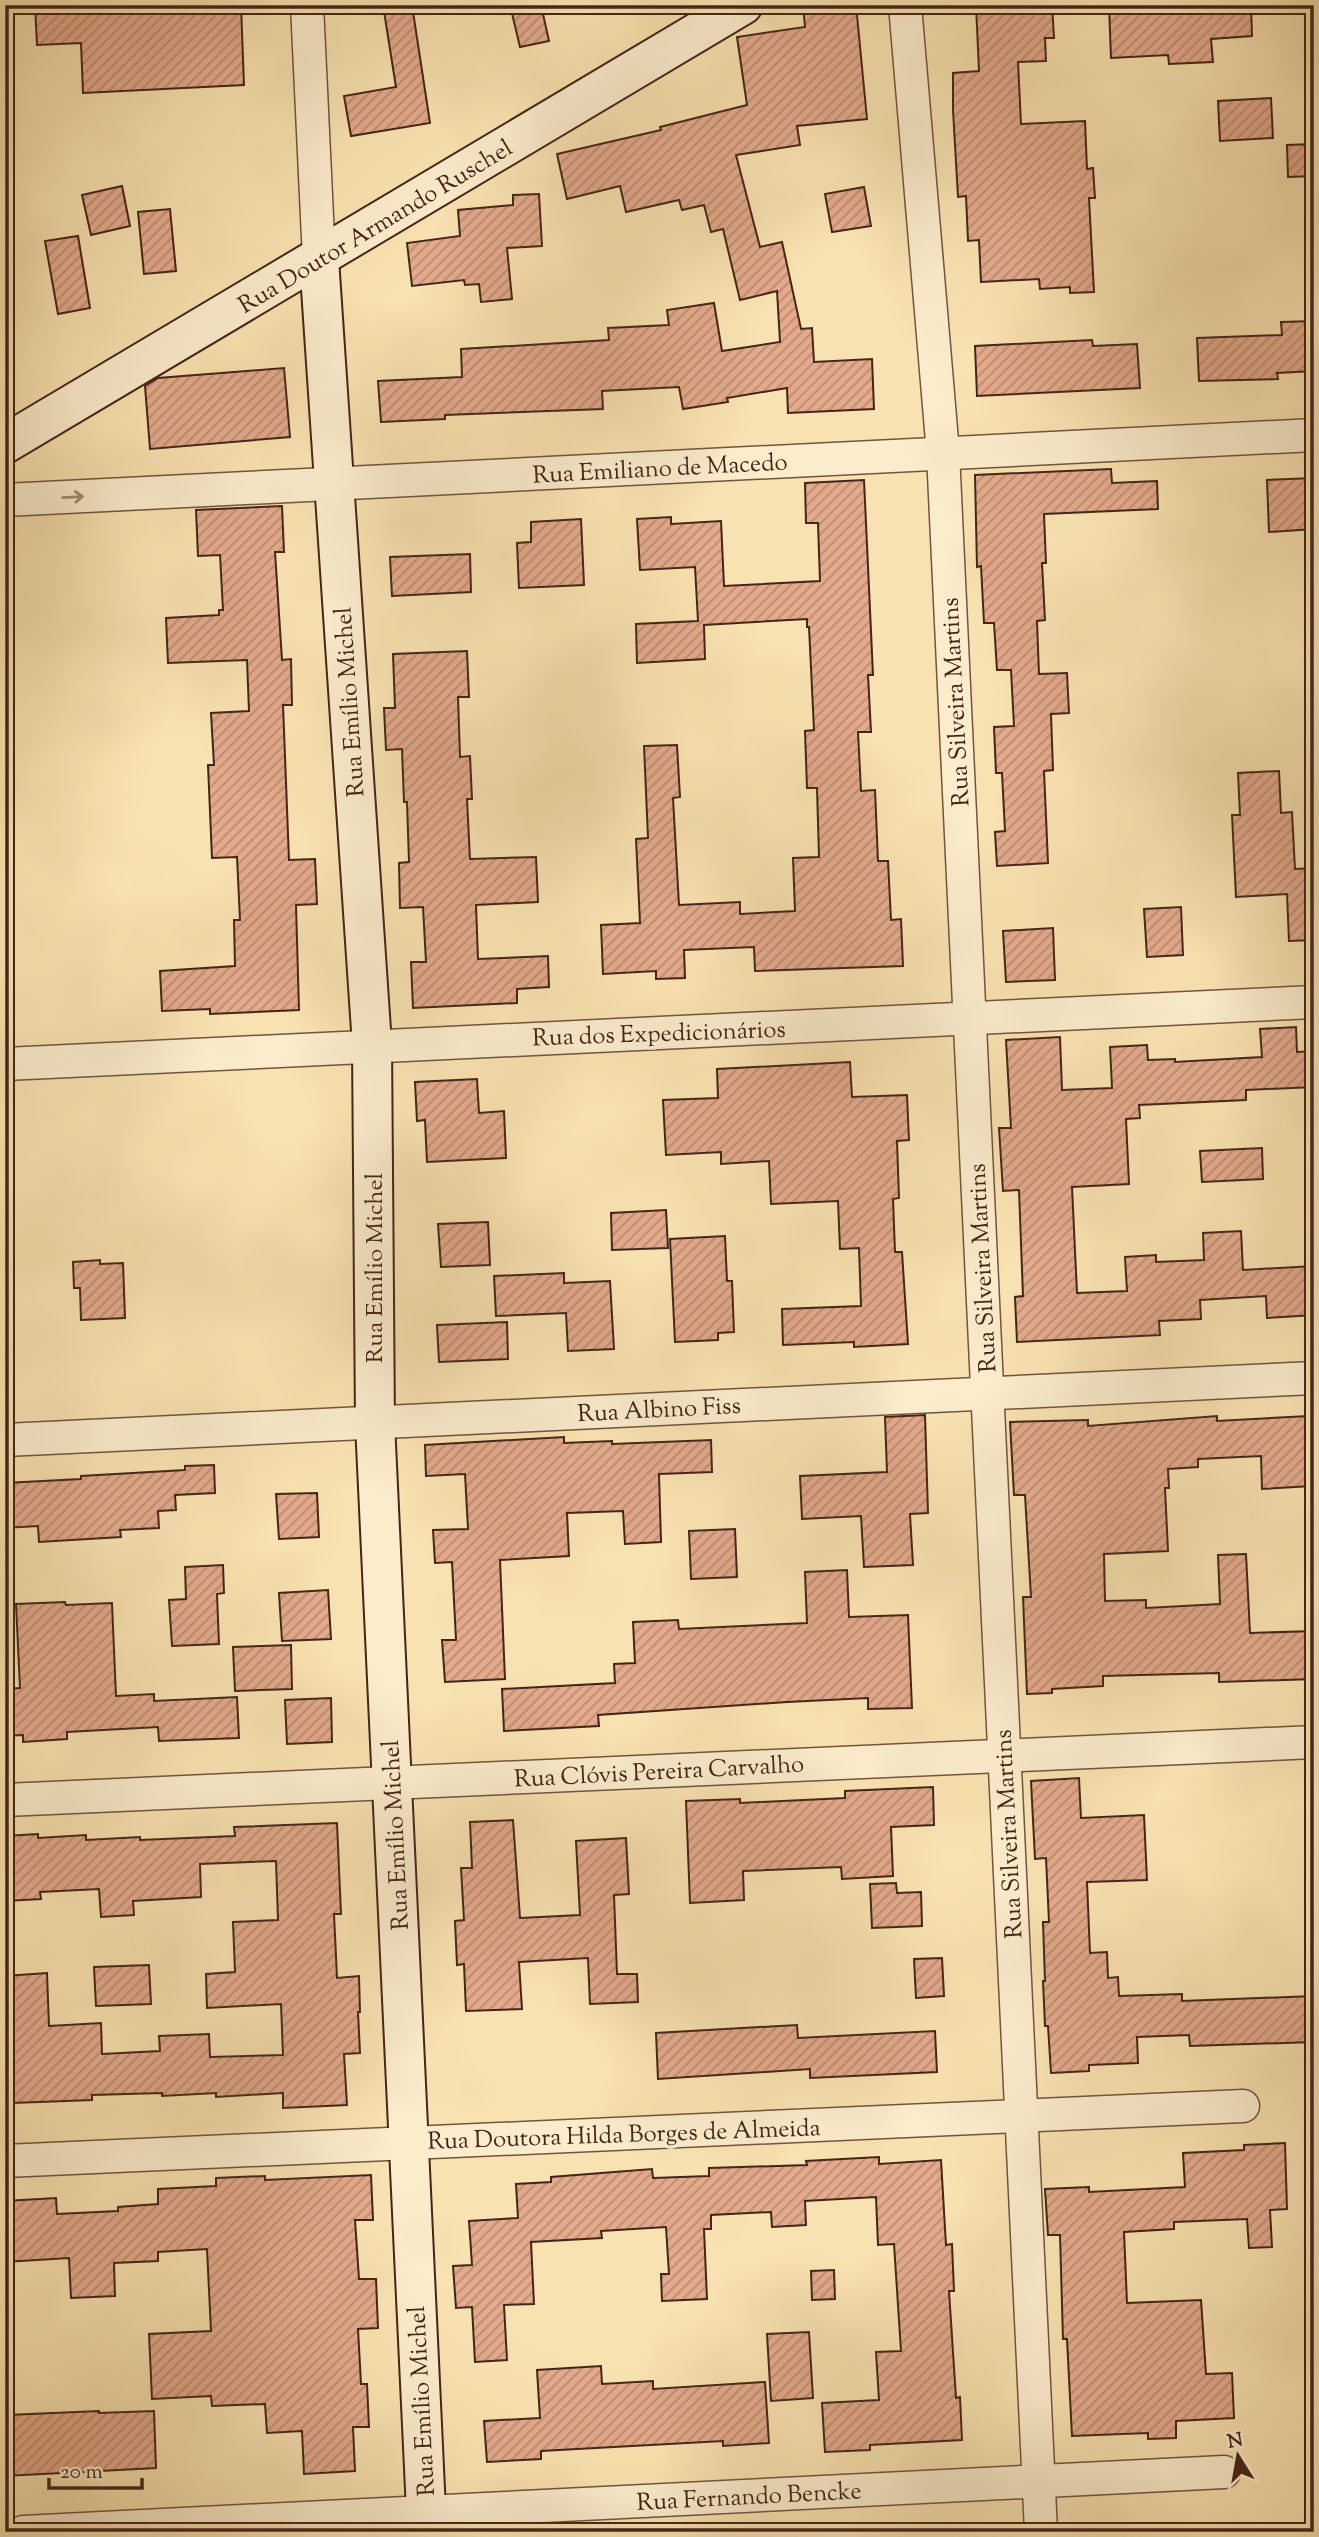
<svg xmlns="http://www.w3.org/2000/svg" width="1319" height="2537" viewBox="0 0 1319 2537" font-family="'Sorts Mill Goudy',serif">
	<defs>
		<pattern id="building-hatch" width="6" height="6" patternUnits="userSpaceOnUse" patternTransform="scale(1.75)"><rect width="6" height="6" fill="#e3aa8b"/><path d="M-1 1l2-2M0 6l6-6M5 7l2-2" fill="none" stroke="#ba8a71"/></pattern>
	</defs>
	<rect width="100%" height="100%" fill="#f9e2b1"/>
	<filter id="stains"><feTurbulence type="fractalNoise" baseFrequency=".00286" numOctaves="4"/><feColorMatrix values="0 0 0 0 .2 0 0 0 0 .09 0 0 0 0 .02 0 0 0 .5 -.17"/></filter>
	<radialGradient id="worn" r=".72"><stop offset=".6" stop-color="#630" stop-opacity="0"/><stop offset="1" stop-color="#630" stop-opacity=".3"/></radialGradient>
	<g fill="url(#building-hatch)" stroke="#452519" stroke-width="2">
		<path d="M 35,5 L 241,5 L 244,85 L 83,93 L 81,43 L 37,45 Z"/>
		<path d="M 383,5 L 412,5 L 430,123 L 351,136 L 344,96 L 396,87 Z"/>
		<path d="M 510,5 L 541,5 L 549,41 L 520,47 Z"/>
		<path d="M 803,5 L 856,5 L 867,119 L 797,126 L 800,145 L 736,155 L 760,247 L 782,242 L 801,329 L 812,328 L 814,362 L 872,359 L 874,409 L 788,413 L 787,388 L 727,398 L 728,402 L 683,409 L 679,387 L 602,391 L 603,409 L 445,415 L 445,419 L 381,422 L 378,381 L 462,377 L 461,349 L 609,340 L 608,328 L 669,325 L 667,310 L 714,303 L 722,351 L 780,342 L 777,291 L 740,300 L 723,229 L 711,232 L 704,205 L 682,210 L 679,200 L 626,212 L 620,186 L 567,199 L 557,154 L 661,130 L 660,127 L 747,105 L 737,37 L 805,27 Z"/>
		<path d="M 976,5 L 1052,5 L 1054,38 L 1045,38 L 1046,61 L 1018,62 L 1021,124 L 1085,121 L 1087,169 L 1093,168 L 1095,198 L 1089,198 L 1094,292 L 1070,293 L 1070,287 L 1040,289 L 1039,279 L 981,282 L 979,240 L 968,241 L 966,196 L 958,197 L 953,110 L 953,73 L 979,71 Z"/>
		<path d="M 1109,5 L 1251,5 L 1252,36 L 1211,39 L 1213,62 L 1169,64 L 1168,55 L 1111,58 Z"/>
		<path d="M 1271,98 L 1273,138 L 1220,141 L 1218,101 Z"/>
		<path d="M 1314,144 L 1314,176 L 1288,177 L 1287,145 Z"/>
		<path d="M 122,186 L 130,226 L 91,235 L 82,195 Z"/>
		<path d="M 864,187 L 871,226 L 832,232 L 825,194 Z"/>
		<path d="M 539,194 L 542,246 L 507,248 L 512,299 L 481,302 L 479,284 L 465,285 L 464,280 L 412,286 L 407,243 L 460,236 L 458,210 L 513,205 L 513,195 Z"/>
		<path d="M 170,209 L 176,271 L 144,274 L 138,212 Z"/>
		<path d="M 78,236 L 90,308 L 58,314 L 45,241 Z"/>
		<path d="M 1314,321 L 1314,371 L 1277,373 L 1278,379 L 1199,381 L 1197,338 L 1282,335 L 1281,322 Z"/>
		<path d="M 1092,340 L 1093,346 L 1137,344 L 1140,388 L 977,396 L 975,346 Z"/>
		<path d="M 284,368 L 290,437 L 150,449 L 145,386 L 158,378 Z"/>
		<path d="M 1111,469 L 1112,483 L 1157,481 L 1158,509 L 1044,514 L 1046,563 L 1042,563 L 1045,620 L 1037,621 L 1039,674 L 1067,673 L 1069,713 L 1051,714 L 1053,770 L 1044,771 L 1048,863 L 997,866 L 995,832 L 1005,831 L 1002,773 L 996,773 L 994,727 L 1014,726 L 1011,670 L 997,670 L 994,623 L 984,623 L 981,566 L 977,567 L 975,475 Z"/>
		<path d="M 1314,478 L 1314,529 L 1269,532 L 1267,480 Z"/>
		<path d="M 864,480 L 873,675 L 868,675 L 871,732 L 858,732 L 861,791 L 875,790 L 878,861 L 888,861 L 891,920 L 901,919 L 903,966 L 755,971 L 754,947 L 684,950 L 685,978 L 656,979 L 656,971 L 603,974 L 601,925 L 640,923 L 636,839 L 648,838 L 644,746 L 677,745 L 680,797 L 673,798 L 679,905 L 740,902 L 740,914 L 795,911 L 793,858 L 819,857 L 817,788 L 807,788 L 805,731 L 814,730 L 809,627 L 807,627 L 807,619 L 704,625 L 705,659 L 637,663 L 636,624 L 698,621 L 695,567 L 640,570 L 637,519 L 671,517 L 671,524 L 721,521 L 724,586 L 820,581 L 818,523 L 806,523 L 805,483 Z"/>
		<path d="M 282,506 L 284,552 L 275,552 L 282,660 L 291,659 L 292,705 L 283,705 L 289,860 L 315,859 L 317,904 L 296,905 L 299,1010 L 210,1014 L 210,1009 L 162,1011 L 160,971 L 235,966 L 234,920 L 240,920 L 237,857 L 212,858 L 208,765 L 214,765 L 211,713 L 249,711 L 247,660 L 168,663 L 166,618 L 219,615 L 219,610 L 223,610 L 220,555 L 198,556 L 196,510 Z"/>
		<path d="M 581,519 L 584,585 L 519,588 L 517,543 L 531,542 L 531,522 Z"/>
		<path d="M 470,554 L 471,592 L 392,596 L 390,557 Z"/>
		<path d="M 467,651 L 469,697 L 458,697 L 460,757 L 470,756 L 472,799 L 467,799 L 470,859 L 536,857 L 538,902 L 476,905 L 478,959 L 548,956 L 549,987 L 517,989 L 517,1003 L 413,1008 L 411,962 L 426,962 L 423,907 L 400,908 L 399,863 L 409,862 L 407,802 L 404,802 L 402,749 L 386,750 L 384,708 L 395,708 L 393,654 Z"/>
		<path d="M 1279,771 L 1281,813 L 1292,812 L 1295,869 L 1314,868 L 1314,940 L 1289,941 L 1287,894 L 1236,897 L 1232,815 L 1240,815 L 1238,773 Z"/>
		<path d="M 1181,907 L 1183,955 L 1147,957 L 1144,909 Z"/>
		<path d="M 1053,928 L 1055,980 L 1006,982 L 1003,931 Z"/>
		<path d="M 1296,1027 L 1297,1052 L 1314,1051 L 1314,1087 L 1246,1090 L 1246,1100 L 1139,1105 L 1140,1118 L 1126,1119 L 1129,1184 L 1072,1187 L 1077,1293 L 1127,1291 L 1125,1257 L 1156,1255 L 1156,1262 L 1204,1260 L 1203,1233 L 1241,1231 L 1243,1270 L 1314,1266 L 1314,1315 L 1267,1318 L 1266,1296 L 1200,1300 L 1201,1319 L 1159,1321 L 1160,1335 L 1017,1342 L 1015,1297 L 1023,1296 L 1019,1190 L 1003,1191 L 999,1128 L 1011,1128 L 1006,1040 L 1060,1037 L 1062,1090 L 1112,1088 L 1110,1047 L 1147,1045 L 1148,1060 L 1175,1059 L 1175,1062 L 1262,1057 L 1260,1029 Z"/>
		<path d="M 850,1062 L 852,1097 L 907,1095 L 909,1140 L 897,1141 L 899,1198 L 893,1199 L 895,1252 L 902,1252 L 908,1344 L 854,1347 L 854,1342 L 783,1345 L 782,1309 L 861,1306 L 859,1248 L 840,1249 L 838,1201 L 771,1204 L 769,1161 L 721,1164 L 721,1152 L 666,1155 L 663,1100 L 718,1098 L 717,1069 Z"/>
		<path d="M 477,1079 L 479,1113 L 504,1111 L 506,1158 L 427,1162 L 425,1120 L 417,1121 L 415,1082 Z"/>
		<path d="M 1262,1148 L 1263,1179 L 1202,1182 L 1200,1151 Z"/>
		<path d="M 666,1210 L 668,1248 L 612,1250 L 611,1213 Z"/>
		<path d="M 488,1222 L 490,1265 L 441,1267 L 438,1224 Z"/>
		<path d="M 725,1236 L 727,1281 L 732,1281 L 734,1332 L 718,1333 L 718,1340 L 675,1342 L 670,1239 Z"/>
		<path d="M 100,1260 L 100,1264 L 123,1263 L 125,1318 L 81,1320 L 80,1288 L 74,1288 L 73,1262 Z"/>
		<path d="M 564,1273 L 564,1283 L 610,1281 L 614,1349 L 568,1351 L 566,1313 L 496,1316 L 494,1276 Z"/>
		<path d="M 507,1322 L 508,1359 L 439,1362 L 437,1325 Z"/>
		<path d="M 925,1415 L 928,1513 L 910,1514 L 913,1565 L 864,1567 L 861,1516 L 802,1519 L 800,1476 L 887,1472 L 885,1417 Z"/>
		<path d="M 1217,1416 L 1217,1421 L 1308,1416 L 1311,1486 L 1262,1489 L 1261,1456 L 1198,1459 L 1198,1467 L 1168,1469 L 1169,1488 L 1165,1488 L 1168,1551 L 1104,1554 L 1105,1601 L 1146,1600 L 1146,1608 L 1220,1604 L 1218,1555 L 1246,1554 L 1250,1633 L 1314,1631 L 1314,1679 L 1219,1682 L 1219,1673 L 1103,1676 L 1103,1686 L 1052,1689 L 1052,1693 L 1027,1694 L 1023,1597 L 1031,1597 L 1025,1495 L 1014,1495 L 1010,1422 L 1088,1420 L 1088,1426 Z"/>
		<path d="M 564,1437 L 564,1443 L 612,1441 L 612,1444 L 711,1440 L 712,1472 L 659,1474 L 661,1542 L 625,1544 L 623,1511 L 567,1513 L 569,1556 L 500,1560 L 505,1679 L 445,1682 L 442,1640 L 456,1640 L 452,1562 L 435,1563 L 433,1530 L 468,1529 L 465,1474 L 426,1476 L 425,1445 Z"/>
		<path d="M 214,1465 L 215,1493 L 175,1495 L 176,1510 L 158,1511 L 159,1528 L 120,1530 L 121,1537 L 39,1542 L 38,1526 L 5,1528 L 5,1483 L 81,1479 L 81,1476 L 185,1470 L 185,1466 Z"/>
		<path d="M 317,1493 L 319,1537 L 279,1539 L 276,1494 Z"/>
		<path d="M 735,1529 L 737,1577 L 691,1579 L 689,1531 Z"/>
		<path d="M 223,1565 L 224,1593 L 217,1594 L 219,1644 L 172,1646 L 169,1600 L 186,1599 L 185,1567 Z"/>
		<path d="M 847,1570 L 849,1617 L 908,1615 L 912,1708 L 868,1709 L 868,1698 L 787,1702 L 598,1715 L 599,1726 L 504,1731 L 502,1689 L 615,1683 L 614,1664 L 635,1663 L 633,1622 L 678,1620 L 679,1629 L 807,1623 L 805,1572 Z"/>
		<path d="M 328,1590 L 331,1639 L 282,1641 L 279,1593 Z"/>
		<path d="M 65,1602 L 66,1605 L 112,1603 L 116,1696 L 154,1694 L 154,1701 L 237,1697 L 239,1738 L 159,1741 L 158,1727 L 67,1732 L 67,1739 L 23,1742 L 23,1735 L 5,1736 L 5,1689 L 20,1688 L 16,1604 Z"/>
		<path d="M 291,1645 L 292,1689 L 235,1691 L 233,1647 Z"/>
		<path d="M 331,1698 L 332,1742 L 287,1744 L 285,1700 Z"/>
		<path d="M 1079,1778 L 1081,1818 L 1144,1815 L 1147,1880 L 1087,1882 L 1090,1953 L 1107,1952 L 1108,1978 L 1118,1977 L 1119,1996 L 1182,1994 L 1182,2001 L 1314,1996 L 1314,2042 L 1190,2046 L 1189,2035 L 1137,2037 L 1138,2063 L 1089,2065 L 1089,2071 L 1051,2073 L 1048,2026 L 1045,2026 L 1043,1981 L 1045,1981 L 1043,1922 L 1049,1922 L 1046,1858 L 1035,1859 L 1031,1781 Z"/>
		<path d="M 933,1787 L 934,1825 L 891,1827 L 893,1876 L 842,1879 L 841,1867 L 743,1871 L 744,1900 L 690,1903 L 686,1801 L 740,1799 L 740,1803 L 845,1798 L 845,1791 Z"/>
		<path d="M 513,1820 L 520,1918 L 580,1915 L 576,1841 L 626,1838 L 629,1894 L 614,1895 L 617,1974 L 637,1974 L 638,2002 L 590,2004 L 588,1958 L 519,1962 L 522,2009 L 466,2011 L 464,1964 L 457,1965 L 455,1921 L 464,1920 L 461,1868 L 472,1868 L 470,1822 Z"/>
		<path d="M 337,1823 L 341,1914 L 334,1914 L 337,1978 L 359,1976 L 360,2012 L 358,2012 L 360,2053 L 344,2054 L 347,2105 L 283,2108 L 283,2093 L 216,2097 L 216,2093 L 162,2096 L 162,2093 L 92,2095 L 92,2100 L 13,2103 L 9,2016 L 5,2017 L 5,1976 L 47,1973 L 49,2026 L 101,2023 L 102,2054 L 160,2051 L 159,2036 L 209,2034 L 210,2057 L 283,2055 L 281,2004 L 207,2008 L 206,1974 L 235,1972 L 233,1922 L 278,1920 L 276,1861 L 200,1864 L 201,1897 L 133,1901 L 134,1915 L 101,1917 L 99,1889 L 40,1892 L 41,1899 L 5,1901 L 5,1836 L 38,1834 L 38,1838 L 86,1835 L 86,1840 L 140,1837 L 140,1840 L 235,1836 L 234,1827 Z"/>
		<path d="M 896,1883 L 897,1893 L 921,1892 L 922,1926 L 872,1928 L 870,1884 Z"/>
		<path d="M 942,1958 L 944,1996 L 916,1998 L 914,1959 Z"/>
		<path d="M 149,1965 L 151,2004 L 96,2006 L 94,1967 Z"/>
		<path d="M 797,2025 L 798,2038 L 935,2031 L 937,2072 L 810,2078 L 810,2069 L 658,2079 L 656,2033 Z"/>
		<path d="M 1285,2143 L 1287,2209 L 1270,2210 L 1272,2247 L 1249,2248 L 1247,2219 L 1174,2222 L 1174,2229 L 1124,2232 L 1127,2303 L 1201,2300 L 1206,2374 L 1232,2373 L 1234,2418 L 1176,2421 L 1176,2438 L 1148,2439 L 1148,2433 L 1072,2436 L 1067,2339 L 1063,2339 L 1060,2235 L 1048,2235 L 1045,2189 L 1089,2187 L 1089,2192 L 1185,2187 L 1183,2153 L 1244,2150 L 1244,2145 Z"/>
		<path d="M 879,2157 L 879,2164 L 941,2160 L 946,2245 L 952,2244 L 954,2291 L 949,2291 L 956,2398 L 960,2397 L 962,2440 L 870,2445 L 870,2450 L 825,2452 L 822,2403 L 879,2400 L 876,2352 L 901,2351 L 894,2244 L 878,2245 L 876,2197 L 805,2201 L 806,2225 L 772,2227 L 771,2212 L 711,2215 L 711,2229 L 704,2229 L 707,2299 L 662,2301 L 661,2274 L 669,2274 L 666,2227 L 601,2231 L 602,2238 L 531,2242 L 534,2304 L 504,2305 L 507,2360 L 475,2362 L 472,2307 L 456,2308 L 453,2266 L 472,2265 L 469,2221 L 518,2218 L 516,2184 L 551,2182 L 551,2177 L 652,2169 L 653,2178 L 709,2176 L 709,2168 L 807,2165 L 806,2161 Z"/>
		<path d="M 371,2175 L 373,2220 L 355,2220 L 359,2279 L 376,2279 L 378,2328 L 358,2329 L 361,2384 L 367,2384 L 369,2427 L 353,2427 L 355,2471 L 304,2474 L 302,2431 L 267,2433 L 265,2404 L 212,2406 L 211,2396 L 152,2399 L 149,2334 L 211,2331 L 207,2249 L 158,2252 L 158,2261 L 114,2263 L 115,2296 L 71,2298 L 69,2258 L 5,2262 L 5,2201 L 56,2198 L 57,2214 L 118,2211 L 118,2207 L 158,2204 L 158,2189 L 216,2186 L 216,2178 L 265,2176 L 265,2180 Z"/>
		<path d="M 834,2270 L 835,2299 L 812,2300 L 811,2271 Z"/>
		<path d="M 809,2332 L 813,2398 L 771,2401 L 767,2334 Z"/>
		<path d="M 601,2366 L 602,2384 L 653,2381 L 653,2389 L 765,2382 L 769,2443 L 723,2446 L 723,2441 L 541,2451 L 541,2459 L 487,2462 L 484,2421 L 540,2418 L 537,2370 Z"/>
		<path d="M 99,2411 L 99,2413 L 154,2411 L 156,2468 L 5,2476 L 5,2442 L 10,2442 L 8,2415 Z"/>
	</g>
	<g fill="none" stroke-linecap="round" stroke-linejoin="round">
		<defs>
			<g id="street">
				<path d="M 307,5 L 319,259"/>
				<path d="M 905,5 L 943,453 L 1041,2532"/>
				<path d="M 5,500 L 1314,435"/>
				<path d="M 5,1064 C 441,1041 878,1025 1314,1002"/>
				<path d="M 5,1440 L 1314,1378"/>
				<path d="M 5,1800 L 1314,1742"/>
				<path d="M 5,2161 L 1243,2106"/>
				<path d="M 23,2532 L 1224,2472"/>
			</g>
			<g id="secondary">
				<path d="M 319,259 L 372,1045 L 375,1423 L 427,2532"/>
				<path d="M 5,444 L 743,5"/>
			</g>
		</defs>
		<use href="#street" stroke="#72543f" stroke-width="35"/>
		<use href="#secondary" stroke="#452519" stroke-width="42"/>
		<use href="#street" stroke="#fbeccc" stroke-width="32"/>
		<use href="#secondary" stroke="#fbeccc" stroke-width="38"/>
	</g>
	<defs><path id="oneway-shaft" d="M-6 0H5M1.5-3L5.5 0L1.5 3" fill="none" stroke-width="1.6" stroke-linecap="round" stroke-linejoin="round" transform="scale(1.75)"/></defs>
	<use stroke="#a08872" href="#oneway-shaft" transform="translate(73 497) rotate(-3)"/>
	<g text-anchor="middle" stroke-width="7" stroke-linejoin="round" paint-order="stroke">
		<g font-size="24" fill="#452519" stroke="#fbeccc">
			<text transform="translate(375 226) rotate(-31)" y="8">Rua Doutor Armando Ruschel</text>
			<text transform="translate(660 468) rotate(-3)" y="8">Rua Emiliano de Macedo</text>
			<text transform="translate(349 702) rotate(-94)" y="8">Rua Emílio Michel</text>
			<text transform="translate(955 702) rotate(-93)" y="8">Rua Silveira Martins</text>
			<text transform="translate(659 1033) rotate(-2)" y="8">Rua dos Expedicionários</text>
			<text transform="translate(374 1268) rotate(-90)" y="8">Rua Emílio Michel</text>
			<text transform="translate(982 1268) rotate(-93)" y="8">Rua Silveira Martins</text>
			<text transform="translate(659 1409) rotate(-3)" y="8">Rua Albino Fiss</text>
			<text transform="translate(659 1771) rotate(-3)" y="8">Rua Clóvis Pereira Carvalho</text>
			<text transform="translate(1008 1834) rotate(-93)" y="8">Rua Silveira Martins</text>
			<text transform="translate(395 1835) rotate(-93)" y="8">Rua Emílio Michel</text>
			<text transform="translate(624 2134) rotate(-2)" y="8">Rua Doutora Hilda Borges de Almeida</text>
			<text transform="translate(421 2401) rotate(-93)" y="8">Rua Emílio Michel</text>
			<text transform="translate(749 2496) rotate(-3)" y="8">Rua Fernando Bencke</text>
		</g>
	</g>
	<rect width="1319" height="2537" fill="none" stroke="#f9e2b1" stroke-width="28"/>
	<rect x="7" y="7" width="1305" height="2523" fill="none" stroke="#452519" stroke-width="3.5"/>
	<rect x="14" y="14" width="1291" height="2509" fill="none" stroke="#452519" stroke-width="2"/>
	<g transform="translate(1238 2456) rotate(349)" stroke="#fbeccc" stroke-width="5" paint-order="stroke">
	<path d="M0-5L12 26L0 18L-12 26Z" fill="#452519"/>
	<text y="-10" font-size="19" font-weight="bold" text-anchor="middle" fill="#452519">N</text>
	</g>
	<path d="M49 2478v10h93v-10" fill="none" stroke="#452519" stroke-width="3.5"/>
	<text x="60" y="2478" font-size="21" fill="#452519" stroke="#fbeccc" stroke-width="5" paint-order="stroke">20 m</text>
	<rect width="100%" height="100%" filter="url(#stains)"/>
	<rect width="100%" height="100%" fill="url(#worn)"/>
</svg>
